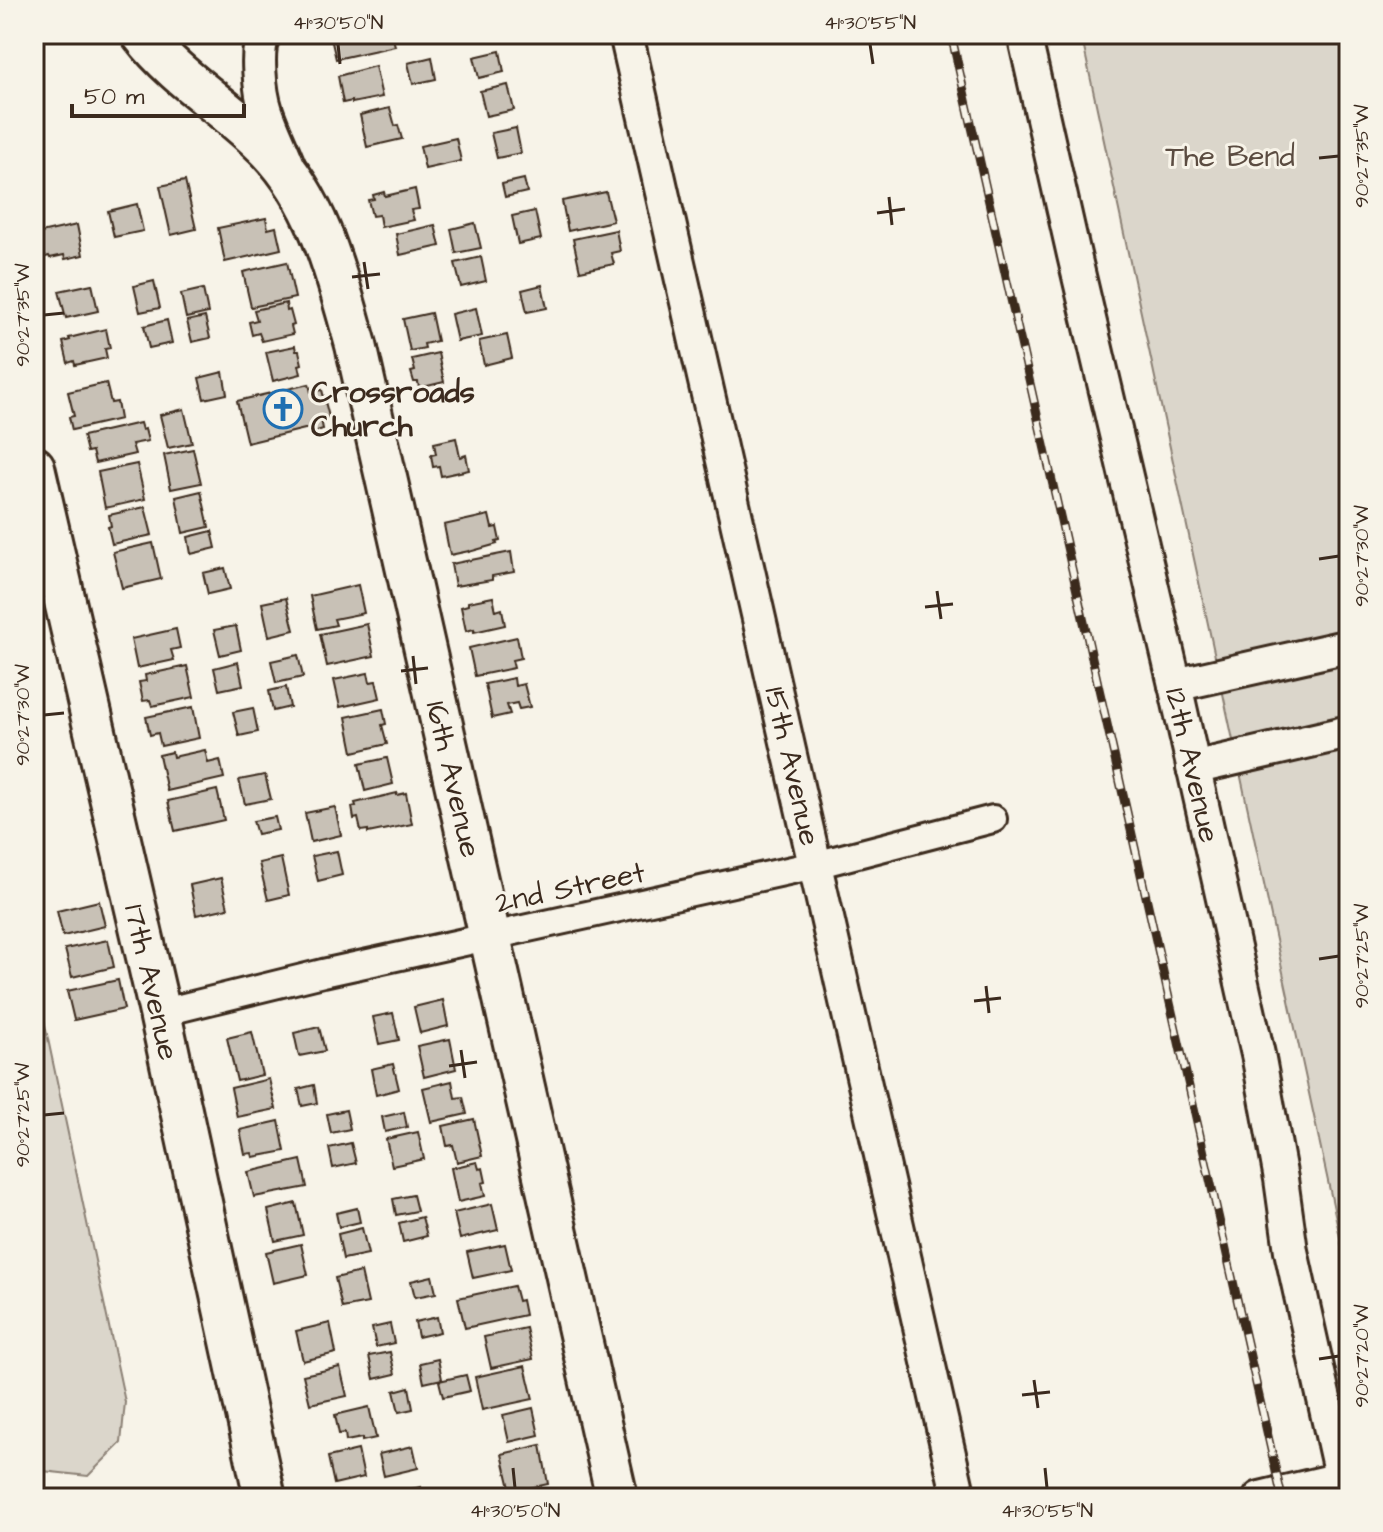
<svg xmlns="http://www.w3.org/2000/svg" width="1383" height="1532" viewBox="0 0 1383 1532" font-family="'Architects Daughter',sans-serif">
	<rect width="100%" height="100%" fill="#f7f3e8"/>
	<filter id="ink" filterUnits="userSpaceOnUse"><feTurbulence type="fractalNoise" baseFrequency=".0125" numOctaves="2"/><feDisplacementMap in="SourceGraphic" scale="16" xChannelSelector="R" yChannelSelector="G"/><feConvolveMatrix kernelMatrix="1 2 1 2 8 2 1 2 1" color-interpolation-filters="sRGB"/></filter>
	<g filter="url(#ink)">
		<g fill="#dbd6cb" stroke="#8b8074" stroke-width="2">
			<path d="M 1081,34 L 1349,34 L 1349,1279 Z"/>
			<path d="M 34,973 L 125,1402 L 121,1443 L 88,1476 L 34,1470 Z"/>
		</g>
		<g fill="#c8c1b6" stroke="#3b2a1e" stroke-width="2">
			<path d="M 330,34 L 392,34 L 395,46 L 336,59 Z"/>
			<path d="M 500,51 L 504,72 L 479,78 L 474,57 Z"/>
			<path d="M 432,57 L 436,79 L 413,84 L 408,63 Z"/>
			<path d="M 375,66 L 382,97 L 352,103 L 352,101 L 343,103 L 338,76 Z"/>
			<path d="M 508,85 L 514,110 L 486,116 L 480,91 Z"/>
			<path d="M 390,108 L 395,126 L 398,125 L 402,139 L 367,147 L 360,115 Z"/>
			<path d="M 516,128 L 521,153 L 497,158 L 491,133 Z"/>
			<path d="M 456,138 L 461,161 L 425,169 L 420,146 Z"/>
			<path d="M 524,179 L 527,192 L 505,197 L 502,184 Z"/>
			<path d="M 185,181 L 196,229 L 171,235 L 160,186 Z"/>
			<path d="M 415,189 L 419,209 L 411,210 L 414,220 L 381,227 L 379,215 L 372,216 L 368,200 L 374,199 L 373,195 L 384,192 L 385,196 Z"/>
			<path d="M 606,192 L 613,221 L 568,231 L 562,201 Z"/>
			<path d="M 137,204 L 143,231 L 114,237 L 108,211 Z"/>
			<path d="M 535,211 L 541,239 L 518,244 L 512,216 Z"/>
			<path d="M 266,218 L 268,229 L 276,227 L 281,249 L 225,262 L 218,228 Z"/>
			<path d="M 475,223 L 481,248 L 456,253 L 451,229 Z"/>
			<path d="M 77,225 L 83,255 L 65,259 L 64,255 L 50,258 L 49,256 L 42,258 L 36,234 Z"/>
			<path d="M 435,225 L 440,246 L 400,255 L 396,234 Z"/>
			<path d="M 616,230 L 620,251 L 611,253 L 614,264 L 580,271 L 573,239 Z"/>
			<path d="M 481,257 L 486,281 L 461,287 L 455,263 Z"/>
			<path d="M 287,262 L 295,298 L 251,307 L 243,272 Z"/>
			<path d="M 154,281 L 160,308 L 140,312 L 134,286 Z"/>
			<path d="M 92,284 L 98,311 L 66,318 L 59,291 Z"/>
			<path d="M 542,285 L 547,308 L 527,312 L 522,290 Z"/>
			<path d="M 203,289 L 208,313 L 186,318 L 181,294 Z"/>
			<path d="M 286,303 L 287,311 L 290,310 L 294,325 L 291,326 L 293,334 L 262,341 L 259,333 L 252,335 L 249,322 L 257,320 L 254,310 Z"/>
			<path d="M 476,308 L 482,336 L 457,341 L 451,314 Z"/>
			<path d="M 431,313 L 437,341 L 424,344 L 425,348 L 410,351 L 403,319 Z"/>
			<path d="M 205,317 L 210,338 L 192,342 L 187,321 Z"/>
			<path d="M 167,320 L 172,343 L 149,348 L 144,326 Z"/>
			<path d="M 106,329 L 110,348 L 105,349 L 107,358 L 75,365 L 74,361 L 68,363 L 63,342 L 70,340 L 69,338 Z"/>
			<path d="M 507,335 L 512,358 L 484,365 L 479,341 Z"/>
			<path d="M 295,346 L 296,351 L 299,351 L 302,364 L 299,365 L 301,374 L 273,381 L 266,352 Z"/>
			<path d="M 438,353 L 444,382 L 419,388 L 418,382 L 414,382 L 411,372 L 415,371 L 412,359 Z"/>
			<path d="M 223,372 L 227,394 L 204,399 L 199,378 Z"/>
			<path d="M 106,383 L 111,403 L 117,402 L 120,419 L 72,430 L 69,417 L 74,416 L 68,392 Z"/>
			<path d="M 309,384 L 311,392 L 322,390 L 329,417 L 321,419 L 323,429 L 310,433 L 309,428 L 247,443 L 237,401 Z"/>
			<path d="M 184,409 L 192,443 L 168,448 L 160,415 Z"/>
			<path d="M 140,423 L 142,430 L 145,429 L 148,441 L 132,444 L 135,454 L 95,463 L 92,451 L 87,452 L 83,436 Z"/>
			<path d="M 456,438 L 460,457 L 466,455 L 469,470 L 441,476 L 439,466 L 433,467 L 431,455 L 436,454 L 434,443 Z"/>
			<path d="M 193,449 L 201,483 L 171,489 L 164,455 Z"/>
			<path d="M 137,464 L 145,499 L 105,508 L 98,472 Z"/>
			<path d="M 201,491 L 209,527 L 183,533 L 176,497 Z"/>
			<path d="M 145,507 L 152,535 L 112,544 L 108,527 L 111,526 L 109,515 Z"/>
			<path d="M 489,515 L 492,528 L 497,527 L 500,541 L 496,542 L 497,544 L 469,552 L 469,551 L 450,555 L 444,525 Z"/>
			<path d="M 212,531 L 216,548 L 191,554 L 188,537 Z"/>
			<path d="M 153,543 L 161,579 L 122,588 L 113,552 Z"/>
			<path d="M 511,552 L 514,572 L 492,576 L 492,580 L 455,586 L 451,564 Z"/>
			<path d="M 225,568 L 230,589 L 208,594 L 203,573 Z"/>
			<path d="M 358,585 L 364,613 L 334,619 L 336,625 L 317,629 L 310,596 Z"/>
			<path d="M 493,597 L 496,611 L 502,609 L 505,625 L 474,632 L 474,629 L 466,631 L 461,607 L 468,605 L 468,602 Z"/>
			<path d="M 286,598 L 294,630 L 269,636 L 262,603 Z"/>
			<path d="M 367,624 L 374,656 L 327,666 L 320,634 Z"/>
			<path d="M 236,626 L 241,650 L 220,655 L 214,630 Z"/>
			<path d="M 176,629 L 180,648 L 171,650 L 174,660 L 137,668 L 131,639 Z"/>
			<path d="M 517,637 L 521,658 L 512,660 L 514,668 L 475,676 L 469,648 Z"/>
			<path d="M 298,655 L 303,677 L 276,683 L 271,661 Z"/>
			<path d="M 238,662 L 243,685 L 219,690 L 214,668 Z"/>
			<path d="M 187,666 L 194,697 L 152,706 L 150,700 L 143,701 L 139,682 L 146,681 L 145,675 Z"/>
			<path d="M 368,673 L 370,682 L 376,681 L 380,698 L 340,707 L 334,680 Z"/>
			<path d="M 514,678 L 515,686 L 524,684 L 530,707 L 519,709 L 517,703 L 507,705 L 510,714 L 492,718 L 485,684 Z"/>
			<path d="M 286,687 L 290,707 L 273,711 L 269,691 Z"/>
			<path d="M 193,707 L 199,738 L 161,746 L 158,733 L 150,735 L 146,717 Z"/>
			<path d="M 253,708 L 258,732 L 239,736 L 233,712 Z"/>
			<path d="M 383,709 L 386,724 L 382,725 L 387,744 L 353,752 L 346,717 Z"/>
			<path d="M 205,750 L 208,763 L 220,760 L 224,778 L 167,791 L 159,755 L 172,752 L 173,757 Z"/>
			<path d="M 387,758 L 393,784 L 365,791 L 359,764 Z"/>
			<path d="M 265,775 L 271,799 L 245,804 L 239,780 Z"/>
			<path d="M 217,790 L 224,820 L 175,831 L 168,801 Z"/>
			<path d="M 397,793 L 397,795 L 406,793 L 412,824 L 368,833 L 368,830 L 361,831 L 358,818 L 354,819 L 352,807 L 356,806 L 355,803 Z"/>
			<path d="M 335,807 L 341,835 L 311,842 L 305,813 Z"/>
			<path d="M 275,817 L 278,830 L 257,834 L 253,821 Z"/>
			<path d="M 337,851 L 342,875 L 318,881 L 312,856 Z"/>
			<path d="M 281,858 L 289,895 L 268,900 L 259,863 Z"/>
			<path d="M 221,878 L 228,908 L 196,915 L 190,885 Z"/>
			<path d="M 99,901 L 105,926 L 63,936 L 57,911 Z"/>
			<path d="M 108,940 L 114,967 L 72,977 L 65,949 Z"/>
			<path d="M 118,980 L 124,1009 L 74,1020 L 67,991 Z"/>
			<path d="M 443,1000 L 448,1026 L 420,1033 L 414,1007 Z"/>
			<path d="M 393,1013 L 399,1040 L 379,1044 L 373,1017 Z"/>
			<path d="M 319,1027 L 325,1051 L 299,1056 L 294,1033 Z"/>
			<path d="M 252,1032 L 262,1075 L 237,1081 L 227,1038 Z"/>
			<path d="M 450,1039 L 456,1069 L 424,1077 L 417,1046 Z"/>
			<path d="M 393,1064 L 399,1089 L 376,1095 L 371,1069 Z"/>
			<path d="M 269,1079 L 276,1109 L 237,1117 L 231,1088 Z"/>
			<path d="M 452,1081 L 455,1098 L 463,1097 L 467,1114 L 431,1122 L 423,1088 Z"/>
			<path d="M 314,1085 L 317,1103 L 302,1106 L 298,1089 Z"/>
			<path d="M 346,1110 L 350,1129 L 331,1133 L 327,1114 Z"/>
			<path d="M 404,1112 L 407,1127 L 385,1132 L 382,1117 Z"/>
			<path d="M 474,1119 L 482,1156 L 457,1162 L 453,1145 L 447,1146 L 443,1126 Z"/>
			<path d="M 279,1121 L 285,1151 L 253,1157 L 252,1153 L 245,1154 L 240,1130 Z"/>
			<path d="M 418,1132 L 424,1159 L 392,1166 L 386,1139 Z"/>
			<path d="M 351,1143 L 356,1163 L 333,1168 L 329,1148 Z"/>
			<path d="M 301,1160 L 307,1187 L 254,1197 L 248,1172 Z"/>
			<path d="M 477,1162 L 479,1169 L 483,1168 L 486,1182 L 482,1183 L 485,1196 L 458,1202 L 451,1168 Z"/>
			<path d="M 413,1195 L 417,1211 L 396,1215 L 393,1199 Z"/>
			<path d="M 296,1203 L 303,1235 L 275,1241 L 268,1210 Z"/>
			<path d="M 492,1204 L 498,1230 L 460,1239 L 454,1213 Z"/>
			<path d="M 357,1208 L 360,1222 L 339,1227 L 336,1213 Z"/>
			<path d="M 422,1217 L 427,1236 L 403,1242 L 399,1223 Z"/>
			<path d="M 362,1228 L 368,1254 L 343,1259 L 338,1234 Z"/>
			<path d="M 301,1244 L 308,1275 L 273,1283 L 266,1252 Z"/>
			<path d="M 505,1244 L 511,1270 L 473,1278 L 467,1252 Z"/>
			<path d="M 361,1272 L 368,1303 L 342,1308 L 335,1278 Z"/>
			<path d="M 432,1276 L 436,1293 L 415,1297 L 411,1281 Z"/>
			<path d="M 514,1286 L 518,1301 L 522,1300 L 525,1315 L 465,1328 L 458,1298 Z"/>
			<path d="M 437,1317 L 440,1332 L 418,1337 L 415,1322 Z"/>
			<path d="M 330,1323 L 336,1353 L 303,1361 L 296,1331 Z"/>
			<path d="M 390,1324 L 394,1343 L 376,1347 L 372,1328 Z"/>
			<path d="M 526,1328 L 533,1359 L 491,1368 L 484,1337 Z"/>
			<path d="M 390,1352 L 395,1374 L 374,1379 L 369,1356 Z"/>
			<path d="M 438,1359 L 442,1379 L 424,1383 L 420,1363 Z"/>
			<path d="M 525,1366 L 533,1399 L 482,1410 L 475,1377 Z"/>
			<path d="M 340,1367 L 347,1396 L 310,1404 L 303,1375 Z"/>
			<path d="M 466,1375 L 470,1391 L 443,1397 L 439,1381 Z"/>
			<path d="M 409,1387 L 413,1409 L 399,1412 L 394,1391 Z"/>
			<path d="M 369,1407 L 376,1438 L 362,1441 L 362,1438 L 346,1441 L 345,1433 L 339,1434 L 335,1415 Z"/>
			<path d="M 533,1408 L 539,1435 L 509,1442 L 503,1415 Z"/>
			<path d="M 541,1445 L 548,1484 L 511,1492 L 502,1454 Z"/>
			<path d="M 413,1446 L 418,1468 L 384,1476 L 379,1454 Z"/>
			<path d="M 358,1450 L 364,1477 L 334,1484 L 328,1457 Z"/>
			<path d="M 421,1487 L 424,1498 L 389,1498 L 388,1494 Z"/>
		</g>
		<g fill="none" stroke-linecap="round" stroke-linejoin="round">
			<defs>
				<path id="minor" d="M 160,1013 L 323,973 L 815,865 L 993,819"/>
				<g id="tertiary">
					<path d="M 264,34 C 255,50 260,93 266,111 C 272,129 281,147 288,165"/>
					<path d="M 626,34 L 959,1498"/>
					<path d="M 1024,34 L 1074,255 L 1175,685 L 1259,1059 L 1281,1179 L 1291,1251 L 1346,1498"/>
					<path d="M 1175,685 L 1349,646"/>
					<path d="M 1193,768 L 1349,732"/>
					<path d="M 1260,1498 L 1349,1477"/>
				</g>
				<g id="primary">
					<path d="M 142,34 C 177,80 230,109 269,150 C 320,203 337,277 356,345 L 617,1498"/>
					<path d="M 34,467 L 160,1013 L 265,1498"/>
				</g>
			</defs>
			<use href="#minor" stroke="#3b2a1e" stroke-width="32"/>
			<use href="#tertiary" stroke="#3b2a1e" stroke-width="38"/>
			<use href="#primary" stroke="#3b2a1e" stroke-width="46"/>
			<use href="#minor" stroke="#f7f3e8" stroke-width="26"/>
			<use href="#tertiary" stroke="#f7f3e8" stroke-width="32"/>
			<use href="#primary" stroke="#f7f3e8" stroke-width="40"/>
			<defs>
				<path id="rail" d="M 951,34 L 1282,1498"/>
			</defs>
			<use href="#rail" stroke="#3b2a1e" stroke-width="9"/>
			<use href="#rail" stroke="#f7f3e8" stroke-width="6" stroke-dasharray="18" stroke-linecap="butt"/>
		</g>
	</g>
	<path fill="none" stroke="#3b2a1e" stroke-width="3" d="M 338,44 L 340,64M 870,44 L 873,64M 1319,158 L 1339,156M 889,197 L 892,225M 877,213 L 905,209M 364,262 L 368,289M 352,277 L 380,274M 44,315 L 64,313M 1319,559 L 1339,556M 937,591 L 941,619M 925,607 L 953,604M 413,656 L 416,684M 401,671 L 428,668M 44,715 L 64,713M 1319,959 L 1339,956M 986,986 L 989,1013M 974,1001 L 1001,998M 461,1050 L 465,1078M 449,1066 L 477,1062M 44,1115 L 64,1113M 1319,1359 L 1339,1356M 1034,1380 L 1038,1408M 1022,1395 L 1050,1392M 513,1468 L 515,1488M 1045,1468 L 1047,1488"/>
	<defs>
		<symbol id="church-ring" viewBox="-11 -11 22 22"><circle r="9.5" fill="#f7f3e8" stroke="#1f6fb2" stroke-width="1.5"/><path d="M-1.2-6h2.4v3.5h3.3v2.4h-3.3V6h-2.4V-.1h-3.3v-2.4h3.3Z" fill="#1f6fb2"/></symbol>
	</defs>
	<g fill-rule="evenodd">
		<use href="#church-ring" x="261" y="387" width="44" height="44"/>
	</g>
	<g text-anchor="middle" stroke-width="6" stroke-linejoin="round" paint-order="stroke">
		<g font-size="30" fill="#5b4c41" stroke="#f7f3e8">
			<text x="1230" y="166">The Bend</text>
		</g>
		<g font-size="30" font-weight="bold" fill="#3b2a1e" stroke="#f7f3e8" text-anchor="start">
			<text x="311" y="402">Crossroads<tspan x="311" dy="34">Church</tspan></text>
		</g>
		<g font-size="30" fill="#3b2a1e" stroke="#f7f3e8">
			<text transform="translate(1193 765) rotate(77)" y="10">12th Avenue</text>
			<text transform="translate(793 766) rotate(77)" y="10">15th Avenue</text>
			<text transform="translate(454 779) rotate(77)" y="10">16th Avenue</text>
			<text transform="translate(570 887) rotate(-12)" y="10">2nd Street</text>
			<text transform="translate(152 982) rotate(77)" y="10">17th Avenue</text>
		</g>
	</g>
	<rect width="1383" height="1532" fill="none" stroke="#f7f3e8" stroke-width="88"/>
	<path d="M72 104v12h172v-12" fill="none" stroke="#3b2a1e" stroke-width="4"/>
	<text x="84" y="104" font-size="24" fill="#3b2a1e" stroke="#f7f3e8" stroke-width="6" paint-order="stroke">50 m</text>
	<rect x="44" y="44" width="1295" height="1444" fill="none" stroke="#3b2a1e" stroke-width="3"/>
	<g font-size="20" text-anchor="middle" fill="#3b2a1e">
		<text x="338" y="29">41°30'50"N</text>
		<text x="870" y="29">41°30'55"N</text>
		<text transform="translate(1361 156) rotate(-90)" y="7">90°27'35"W</text>
		<text transform="translate(22 315) rotate(-90)" y="7">90°27'35"W</text>
		<text transform="translate(1361 556) rotate(-90)" y="7">90°27'30"W</text>
		<text transform="translate(22 715) rotate(-90)" y="7">90°27'30"W</text>
		<text transform="translate(1361 956) rotate(-90)" y="7">90°27'25"W</text>
		<text transform="translate(22 1115) rotate(-90)" y="7">90°27'25"W</text>
		<text transform="translate(1361 1356) rotate(-90)" y="7">90°27'20"W</text>
		<text x="515" y="1517">41°30'50"N</text>
		<text x="1047" y="1517">41°30'55"N</text>
	</g>
</svg>
